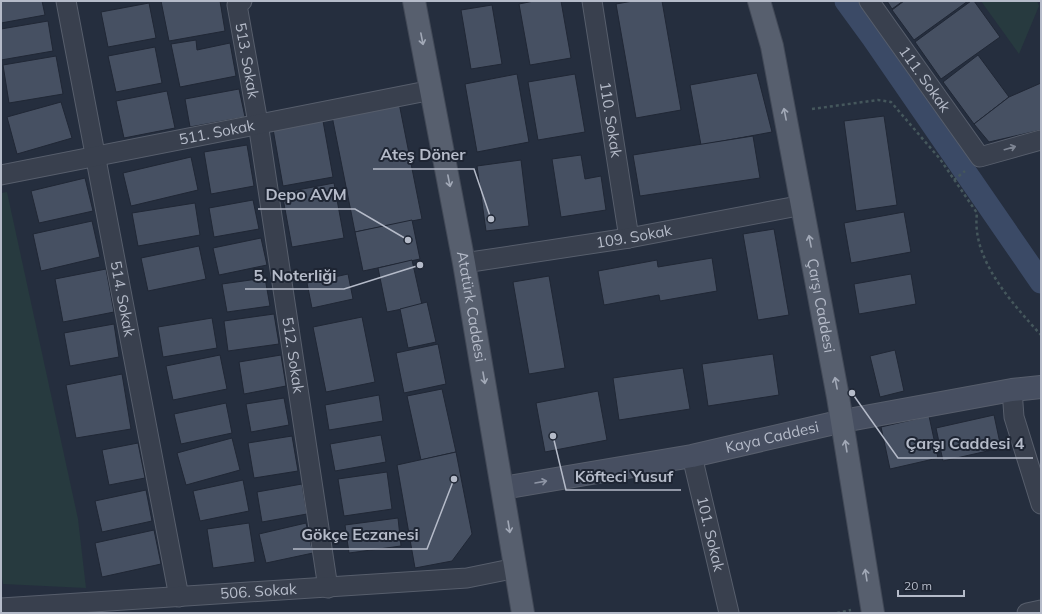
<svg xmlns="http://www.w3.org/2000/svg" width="1042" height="614" viewBox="0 0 1042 614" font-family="Mulish,sans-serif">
	<rect width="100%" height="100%" fill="#252e3e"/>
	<g fill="#273a3f">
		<path d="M 981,1 L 1037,1 L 1039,6 L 1019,54 Z"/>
		<path d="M 7,192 L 78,519 L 86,588 L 3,584 L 1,571 L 1,193 Z"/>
	</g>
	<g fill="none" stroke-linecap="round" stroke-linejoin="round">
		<path stroke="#3b4a66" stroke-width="23" d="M 846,1 L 873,38 L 1041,282"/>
	</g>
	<g fill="#465062" stroke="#202735">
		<path d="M 1,1 L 42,1 L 45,15 L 1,23 Z"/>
		<path d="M 161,1 L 220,1 L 225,31 L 169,41 Z"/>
		<path d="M 534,1 L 561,1 L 571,58 L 530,65 L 519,4 Z"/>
		<path d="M 633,1 L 662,1 L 681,110 L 636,118 L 616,4 Z"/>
		<path d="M 887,1 L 903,1 L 892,9 Z"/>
		<path d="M 904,1 L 968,1 L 914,40 L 892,10 Z"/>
		<path d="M 971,1 L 974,1 L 1000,37 L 941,79 L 915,42 Z"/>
		<path d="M 149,3 L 156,38 L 108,47 L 101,12 Z"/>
		<path d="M 492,5 L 502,64 L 471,69 L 461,10 Z"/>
		<path d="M 48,21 L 53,51 L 1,60 L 1,29 Z"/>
		<path d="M 196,40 L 197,50 L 230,43 L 236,76 L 180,87 L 171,44 Z"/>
		<path d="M 155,47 L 162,83 L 116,92 L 108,56 Z"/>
		<path d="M 978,55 L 1009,97 L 974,124 L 943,82 Z"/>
		<path d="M 56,56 L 63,94 L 9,103 L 3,65 Z"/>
		<path d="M 757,73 L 772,132 L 701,145 L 690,85 Z"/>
		<path d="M 517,74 L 529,142 L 477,152 L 465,84 Z"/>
		<path d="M 575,74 L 585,132 L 538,140 L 528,82 Z"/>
		<path d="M 1041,83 L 1041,130 L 989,142 L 974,124 L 1009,97 Z"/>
		<path d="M 239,89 L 245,117 L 190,127 L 185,99 Z"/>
		<path d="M 167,91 L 175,128 L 124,138 L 116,101 Z"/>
		<path d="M 61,102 L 72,138 L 17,154 L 7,117 Z"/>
		<path d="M 399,103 L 422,219 L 355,232 L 332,116 Z"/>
		<path d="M 884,116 L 897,205 L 856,211 L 844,121 Z"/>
		<path d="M 323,121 L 333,177 L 283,186 L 273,129 Z"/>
		<path d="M 753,136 L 760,178 L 640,196 L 633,155 Z"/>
		<path d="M 247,145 L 254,186 L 211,194 L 204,152 Z"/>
		<path d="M 581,155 L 585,179 L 601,176 L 606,210 L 561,217 L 552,159 Z"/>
		<path d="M 191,157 L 198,190 L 131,206 L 123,173 Z"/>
		<path d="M 521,160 L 529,226 L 486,231 L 477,166 Z"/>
		<path d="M 85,178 L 93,211 L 39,223 L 31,191 Z"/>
		<path d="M 334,183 L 344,238 L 292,247 L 282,193 Z"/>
		<path d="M 253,200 L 259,229 L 214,237 L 209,208 Z"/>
		<path d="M 195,203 L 200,235 L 138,246 L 132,213 Z"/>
		<path d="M 904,212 L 911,252 L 851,263 L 844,223 Z"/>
		<path d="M 412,220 L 420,259 L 363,271 L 355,232 Z"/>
		<path d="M 92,221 L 100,257 L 41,271 L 33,234 Z"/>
		<path d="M 774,229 L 789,315 L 758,320 L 743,234 Z"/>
		<path d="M 261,238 L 267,265 L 219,275 L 213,248 Z"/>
		<path d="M 199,246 L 206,279 L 148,291 L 141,258 Z"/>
		<path d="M 712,258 L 717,291 L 660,301 L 659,295 L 604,305 L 598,271 L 657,260 L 658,267 Z"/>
		<path d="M 412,260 L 422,305 L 387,312 L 378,268 Z"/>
		<path d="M 106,269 L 114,312 L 63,322 L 55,279 Z"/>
		<path d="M 348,274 L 353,299 L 312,308 L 307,283 Z"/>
		<path d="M 911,274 L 916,304 L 859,314 L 854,284 Z"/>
		<path d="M 549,276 L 565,368 L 529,374 L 513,282 Z"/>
		<path d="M 265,278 L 270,306 L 227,312 L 222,284 Z"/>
		<path d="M 427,302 L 436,342 L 408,348 L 400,309 Z"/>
		<path d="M 274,314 L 279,344 L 228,351 L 224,321 Z"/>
		<path d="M 362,317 L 375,382 L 326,392 L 313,327 Z"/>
		<path d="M 212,318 L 217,348 L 163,357 L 158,327 Z"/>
		<path d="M 114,324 L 119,357 L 70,366 L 64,333 Z"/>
		<path d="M 438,344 L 446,384 L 404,393 L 396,353 Z"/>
		<path d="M 895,350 L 904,391 L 880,397 L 870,356 Z"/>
		<path d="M 773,354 L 779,395 L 708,406 L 702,364 Z"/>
		<path d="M 220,355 L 227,389 L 173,400 L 166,366 Z"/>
		<path d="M 281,355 L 286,386 L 244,394 L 239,362 Z"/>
		<path d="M 683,368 L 690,409 L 619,420 L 613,378 Z"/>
		<path d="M 122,374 L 131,429 L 76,438 L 66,385 Z"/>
		<path d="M 442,389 L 456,452 L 421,460 L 407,396 Z"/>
		<path d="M 598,391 L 607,440 L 545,452 L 536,403 Z"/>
		<path d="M 379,395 L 383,421 L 329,430 L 325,405 Z"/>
		<path d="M 284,398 L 289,425 L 251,432 L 246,404 Z"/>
		<path d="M 226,403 L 232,433 L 181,444 L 174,414 Z"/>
		<path d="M 994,415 L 1001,448 L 943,461 L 936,428 Z"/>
		<path d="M 929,416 L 938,458 L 890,469 L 881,427 Z"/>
		<path d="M 381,435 L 386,462 L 335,471 L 330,444 Z"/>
		<path d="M 292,436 L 298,471 L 254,478 L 248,443 Z"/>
		<path d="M 232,438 L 240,470 L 186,485 L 177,453 Z"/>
		<path d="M 138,443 L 145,478 L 109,485 L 102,450 Z"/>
		<path d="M 456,452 L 472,534 L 452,561 L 415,568 L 397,465 Z"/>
		<path d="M 387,472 L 392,509 L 344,516 L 338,479 Z"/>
		<path d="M 243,480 L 249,511 L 200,521 L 193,491 Z"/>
		<path d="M 302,484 L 307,514 L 262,522 L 257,492 Z"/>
		<path d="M 146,490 L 152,521 L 102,532 L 95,501 Z"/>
		<path d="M 398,518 L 401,546 L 349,553 L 345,525 Z"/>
		<path d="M 249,523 L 255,562 L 213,568 L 207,529 Z"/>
		<path d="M 306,523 L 313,553 L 266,563 L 259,534 Z"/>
		<path d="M 154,530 L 161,564 L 102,577 L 95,543 Z"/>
	</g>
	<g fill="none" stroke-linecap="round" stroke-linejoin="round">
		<defs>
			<g id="street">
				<path id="s1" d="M 66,1 L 179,597"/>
				<path id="s2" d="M 242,1 L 237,5 L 258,123 L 328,588"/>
				<path id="s3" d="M 592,1 L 629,238"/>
				<path id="s4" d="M 869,1 L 980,157 L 1041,140"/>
				<path id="s5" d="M 1,175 L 432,90"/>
				<path id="s6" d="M 464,263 L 629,238 L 803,205"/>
				<path d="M 1012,390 L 1014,417 L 1041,504"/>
				<path id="s7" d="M 692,456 L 729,613"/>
				<path id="s8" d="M 1,608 L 467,578 L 516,568"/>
				<path d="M 1027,613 L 1041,610"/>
			</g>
			<g id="secondary">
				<path id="s9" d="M 503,488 L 692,456 L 843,421 L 1012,390 L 1041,387"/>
			</g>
			<g id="primary">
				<path id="s10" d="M 414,1 L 464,263 L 523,613"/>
				<path id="s11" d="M 759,1 L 772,46 L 838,397 L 873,613"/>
			</g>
		</defs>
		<use href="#street" stroke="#575e6c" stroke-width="21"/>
		<use href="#secondary" stroke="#575e6c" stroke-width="24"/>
		<use href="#primary" stroke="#424957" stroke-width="24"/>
		<g stroke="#45575c" stroke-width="2.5" stroke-dasharray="3 3" stroke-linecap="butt">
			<path d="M 812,109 L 878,100 L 891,102 L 940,159 L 977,213 C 971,259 1012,303 1041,335"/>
			<path d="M 954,180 L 965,171"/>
			<path d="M 837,613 L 851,610"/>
		</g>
		<use href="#street" stroke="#39404e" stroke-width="19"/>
		<use href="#secondary" stroke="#474f61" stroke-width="22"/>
		<use href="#primary" stroke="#575f6e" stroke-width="22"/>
	</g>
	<defs><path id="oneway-shaft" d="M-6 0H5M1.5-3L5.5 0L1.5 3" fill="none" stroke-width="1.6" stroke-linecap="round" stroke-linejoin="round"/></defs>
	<g stroke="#a2a9b7">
		<use href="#oneway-shaft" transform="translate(422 39) rotate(79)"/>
		<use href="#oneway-shaft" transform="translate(785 114) rotate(-101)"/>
		<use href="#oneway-shaft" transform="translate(449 181) rotate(79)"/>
		<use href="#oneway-shaft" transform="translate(810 241) rotate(-101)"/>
		<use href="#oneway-shaft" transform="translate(484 378) rotate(80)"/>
		<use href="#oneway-shaft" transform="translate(836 383) rotate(-101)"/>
		<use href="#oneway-shaft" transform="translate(846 446) rotate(-99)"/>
		<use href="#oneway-shaft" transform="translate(509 527) rotate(81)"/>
		<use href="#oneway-shaft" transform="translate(866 575) rotate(-99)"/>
	</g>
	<use stroke="#7d8492" href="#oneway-shaft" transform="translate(1010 148) rotate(-16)"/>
	<use stroke="#8e95a5" href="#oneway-shaft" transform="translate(541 482) rotate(-10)"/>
	<g text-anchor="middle" stroke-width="4" stroke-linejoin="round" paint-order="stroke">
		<g font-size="15" fill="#b5bbc9" stroke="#1e2533">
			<text dy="5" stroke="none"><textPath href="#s2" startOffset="63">513. Sokak</textPath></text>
			<text dy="5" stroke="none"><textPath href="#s4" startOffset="96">111. Sokak</textPath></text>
			<text dy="5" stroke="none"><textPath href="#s3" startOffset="120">110. Sokak</textPath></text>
			<text dy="5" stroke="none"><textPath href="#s5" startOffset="220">511. Sokak</textPath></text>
			<text dy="5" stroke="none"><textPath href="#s6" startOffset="172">109. Sokak</textPath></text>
			<text dy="5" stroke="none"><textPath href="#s1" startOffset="303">514. Sokak</textPath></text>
			<text dy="5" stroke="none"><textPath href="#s10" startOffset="311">Atatürk Caddesi</textPath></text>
			<text dy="5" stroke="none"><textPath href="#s11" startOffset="311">Çarşı Caddesi</textPath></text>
			<text dy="5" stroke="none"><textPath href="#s2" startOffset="361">512. Sokak</textPath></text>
			<text dy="5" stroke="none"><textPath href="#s9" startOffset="274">Kaya Caddesi</textPath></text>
			<text dy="5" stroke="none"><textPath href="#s7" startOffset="80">101. Sokak</textPath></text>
			<text dy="5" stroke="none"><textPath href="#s8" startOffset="258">506. Sokak</textPath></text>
		</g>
	</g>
	<path fill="none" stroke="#b5bbc9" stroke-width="1.5" d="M491 219L474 169H373M408 240L355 209H258M420 265L344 289H245M852 393L898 458H1033M553 436L566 490H681M454 479L427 549H293"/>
	<g fill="#b5bbc9" stroke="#1e2533" stroke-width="1.5">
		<circle cx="491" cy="219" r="4"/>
		<circle cx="408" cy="240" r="4"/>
		<circle cx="420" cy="265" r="4"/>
		<circle cx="852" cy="393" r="4"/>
		<circle cx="553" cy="436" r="4"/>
		<circle cx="454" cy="479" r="4"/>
	</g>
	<g font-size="16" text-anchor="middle" font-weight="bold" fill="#b5bbc9" stroke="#1e2533" stroke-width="4" stroke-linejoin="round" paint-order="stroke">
		<text x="423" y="160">Ateş Döner</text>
		<text x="306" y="200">Depo AVM</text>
		<text x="295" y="281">5. Noterliği</text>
		<text x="965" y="449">Çarşı Caddesi 4</text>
		<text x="624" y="482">Köfteci Yusuf</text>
		<text x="360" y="540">Gökçe Eczanesi</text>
	</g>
	<rect width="1042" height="614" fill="none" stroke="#b5bbc9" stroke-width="4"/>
	<path d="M898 590v6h66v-6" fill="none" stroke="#b5bbc9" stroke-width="2"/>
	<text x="904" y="590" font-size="12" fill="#b5bbc9" stroke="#1e2533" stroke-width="3" paint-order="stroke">20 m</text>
</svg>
